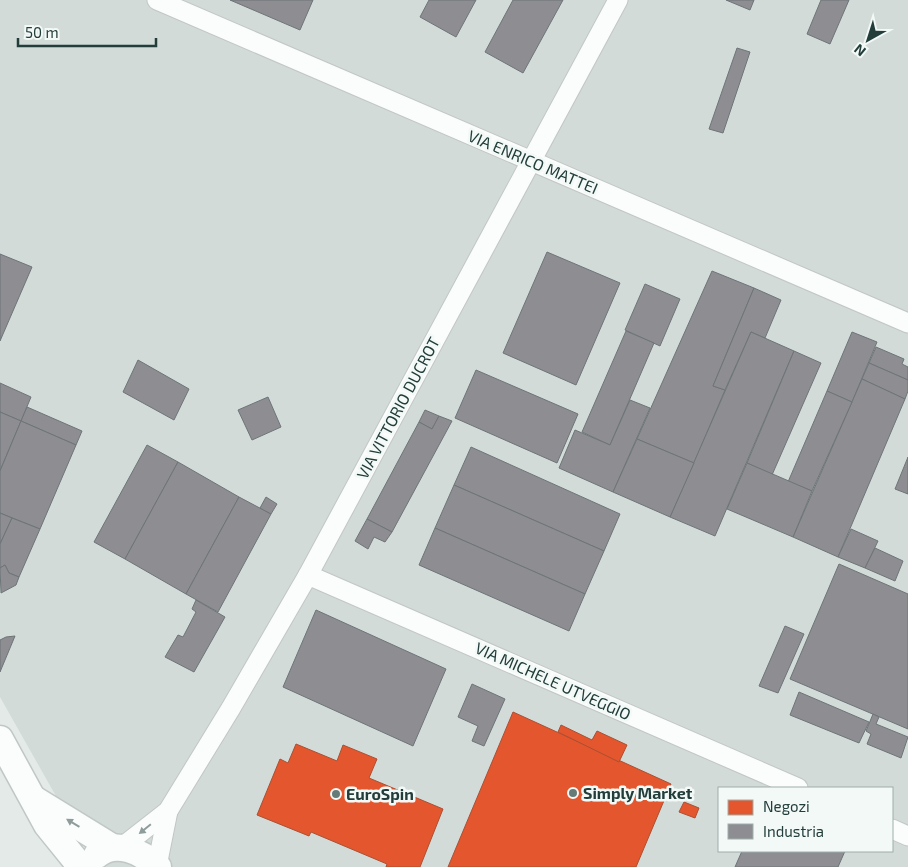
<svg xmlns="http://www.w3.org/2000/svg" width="908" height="867" viewBox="0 0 908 867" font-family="'Exo 2',sans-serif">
	<rect width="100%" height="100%" fill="#e4eae8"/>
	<path fill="#d2dbd8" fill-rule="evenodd" d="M 0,0 L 908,0 L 908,867 L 96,867 L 0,697 ZM 719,788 L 892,788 L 892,851 L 719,851 Z"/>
	<g fill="#e4572e" stroke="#aa4f32">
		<path d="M 513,712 L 671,784 L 636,867 L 448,867 Z"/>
		<path d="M 561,725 L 592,740 L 597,731 L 627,745 L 619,762 L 558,732 Z"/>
		<path d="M 296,744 L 337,761 L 343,745 L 377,759 L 369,778 L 443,809 L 420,867 L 386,867 L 387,864 L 311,832 L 309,836 L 257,815 L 280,759 L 288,763 Z"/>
		<path d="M 684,802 L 699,808 L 695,818 L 679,812 Z"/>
	</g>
	<g fill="#8d8d92" stroke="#6d7578">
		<path d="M 230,0 L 313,0 L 300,30 Z"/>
		<path d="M 429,0 L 476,0 L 456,37 L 420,17 Z"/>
		<path d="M 513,0 L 563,0 L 523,73 L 485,52 Z"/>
		<path d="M 726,0 L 754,0 L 750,10 Z"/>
		<path d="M 821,0 L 849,0 L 830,44 L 807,34 Z"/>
		<path d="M 737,48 L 750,52 L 723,133 L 709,129 Z"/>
		<path d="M 547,252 L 620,283 L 576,385 L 503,353 Z"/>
		<path d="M 0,254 L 32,267 L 0,341 Z"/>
		<path d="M 712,271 L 754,288 L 713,386 L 725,390 L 694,463 L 637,439 Z"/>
		<path d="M 645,284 L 680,299 L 660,346 L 625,330 Z"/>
		<path d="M 754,288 L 781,300 L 765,338 L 751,332 L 725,390 L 713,386 Z"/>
		<path d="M 626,331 L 654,343 L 610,445 L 582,432 Z"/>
		<path d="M 751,332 L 794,351 L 715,536 L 670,517 Z"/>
		<path d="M 852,332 L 877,342 L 852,402 L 827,391 Z"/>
		<path d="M 876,347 L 904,359 L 902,364 L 908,367 L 908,380 L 869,363 Z"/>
		<path d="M 794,351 L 821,363 L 772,475 L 747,463 Z"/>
		<path d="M 138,360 L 189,389 L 174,420 L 123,392 Z"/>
		<path d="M 869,363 L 908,380 L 908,391 L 905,399 L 862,379 Z"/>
		<path d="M 476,370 L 578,414 L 557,463 L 455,418 Z"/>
		<path d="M 862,379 L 905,399 L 838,557 L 793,537 Z"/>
		<path d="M 0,383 L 31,397 L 21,421 L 0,412 Z"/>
		<path d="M 827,391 L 852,402 L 812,491 L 788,482 Z"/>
		<path d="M 268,397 L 281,427 L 252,440 L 238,410 Z"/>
		<path d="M 630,400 L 650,408 L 613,492 L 559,468 L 575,430 L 610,445 Z"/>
		<path d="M 27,407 L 82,431 L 76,445 L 21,421 Z"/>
		<path d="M 425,410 L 439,416 L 432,429 L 419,422 Z"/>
		<path d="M 0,412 L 21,421 L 0,471 Z"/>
		<path d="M 439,416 L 452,421 L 392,532 L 367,519 L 419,422 L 432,429 Z"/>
		<path d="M 21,421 L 76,445 L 40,529 L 0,513 L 0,471 Z"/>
		<path d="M 637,439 L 694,463 L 670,517 L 613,492 Z"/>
		<path d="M 147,445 L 178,462 L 125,559 L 94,542 Z"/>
		<path d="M 471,447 L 620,514 L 604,551 L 454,485 Z"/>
		<path d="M 908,457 L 908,494 L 895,489 Z"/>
		<path d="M 178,462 L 239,497 L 186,594 L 125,559 Z"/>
		<path d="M 747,463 L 812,491 L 793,537 L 727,509 Z"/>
		<path d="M 454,485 L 604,551 L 585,594 L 435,528 Z"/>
		<path d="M 239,497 L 271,514 L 218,612 L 186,594 Z"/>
		<path d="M 266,497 L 277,504 L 271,514 L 260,508 Z"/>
		<path d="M 0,513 L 12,518 L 0,544 Z"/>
		<path d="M 12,518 L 40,529 L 19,577 L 9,573 L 5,565 L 0,568 L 0,544 Z"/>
		<path d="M 367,519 L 392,532 L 385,542 L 374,537 L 368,549 L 355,541 Z"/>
		<path d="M 435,528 L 585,594 L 569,631 L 419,565 Z"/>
		<path d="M 851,529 L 878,541 L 865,568 L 838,557 Z"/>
		<path d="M 875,548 L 903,561 L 895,581 L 865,568 Z"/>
		<path d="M 839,564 L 908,594 L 908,729 L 790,679 Z"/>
		<path d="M 5,565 L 9,573 L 19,577 L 16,585 L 1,593 L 0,568 Z"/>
		<path d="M 196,600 L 225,617 L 194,672 L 165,657 L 178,635 L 183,637 L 196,612 L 192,609 Z"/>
		<path d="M 316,610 L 446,669 L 413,746 L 283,687 Z"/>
		<path d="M 785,626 L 804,634 L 778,693 L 759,686 Z"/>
		<path d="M 15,636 L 0,672 L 0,640 L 6,637 Z"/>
		<path d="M 472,684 L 505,699 L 484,746 L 472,741 L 478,726 L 458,717 Z"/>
		<path d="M 799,692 L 869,722 L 859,743 L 790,715 Z"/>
		<path d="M 873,714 L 879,717 L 876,724 L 908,737 L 901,758 L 867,744 L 871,734 L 866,731 Z"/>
		<path d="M 742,851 L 845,851 L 838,867 L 735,867 Z"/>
	</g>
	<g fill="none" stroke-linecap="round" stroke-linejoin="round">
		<defs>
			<g id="street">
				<path d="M 157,0 L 908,323"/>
				<path d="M 308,575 L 798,788"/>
				<path d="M 892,829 L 908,836"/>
				<path d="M 122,847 L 168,811 L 231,708 L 308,575 L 618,0"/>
				<path d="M 157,866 L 168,811"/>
			</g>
			<g id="secondary">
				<path d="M 0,739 L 47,825 L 81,867"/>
				<path d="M 34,799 L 112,847"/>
				<path d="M 97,855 C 116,839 142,852 158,867"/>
			</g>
		</defs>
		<use href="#street" stroke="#c1c7c5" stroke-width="21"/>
		<use href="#secondary" stroke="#c0c8c6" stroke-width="29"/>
		<use href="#street" stroke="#fbfcfc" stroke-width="19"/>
		<use href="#secondary" stroke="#fbfcfc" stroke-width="26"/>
	</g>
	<defs><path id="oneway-solid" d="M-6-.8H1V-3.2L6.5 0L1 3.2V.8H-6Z" transform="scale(1.25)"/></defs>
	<g fill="#8e9c9b">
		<use href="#oneway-solid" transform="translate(73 823) rotate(-149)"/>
		<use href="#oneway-solid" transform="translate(145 829) rotate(141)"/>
	</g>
	<g fill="#667a77" stroke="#f3f9f7" stroke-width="2">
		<circle cx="573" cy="793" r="5"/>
		<circle cx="336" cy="794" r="5"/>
	</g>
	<g text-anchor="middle" stroke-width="5" stroke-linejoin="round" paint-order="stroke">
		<g font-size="16" fill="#223d3a" stroke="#f3f9f7">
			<text transform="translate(533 162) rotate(23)" y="6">VIA ENRICO MATTEI</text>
			<text transform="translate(398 408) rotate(-62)" y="6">VIA VITTORIO DUCROT</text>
			<text transform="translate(553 681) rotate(24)" y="6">VIA MICHELE UTVEGGIO</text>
		</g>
		<g font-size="16" font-weight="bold" fill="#223d3a" stroke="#f3f9f7" text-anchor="start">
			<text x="583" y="799">Simply Market</text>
			<text x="346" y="800">EuroSpin</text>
		</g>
	</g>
	<rect x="718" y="787" width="175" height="65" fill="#f3f9f7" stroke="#9faeab"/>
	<rect x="728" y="800" width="25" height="15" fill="#e4572e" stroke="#9faeab"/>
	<text x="763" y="812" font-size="15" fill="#223d3a">Negozi</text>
	<rect x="728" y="824" width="25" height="15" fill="#8d8d92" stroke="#9faeab"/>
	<text x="763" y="837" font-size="15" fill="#223d3a">Industria</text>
	<g transform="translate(868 40) rotate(219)" stroke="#f3f9f7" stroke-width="4" paint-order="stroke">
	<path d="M0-4L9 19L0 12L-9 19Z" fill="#223d3a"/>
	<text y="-8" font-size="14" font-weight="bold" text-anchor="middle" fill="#223d3a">N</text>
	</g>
	<path d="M18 38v8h138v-8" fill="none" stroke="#223d3a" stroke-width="2.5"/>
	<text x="25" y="38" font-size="15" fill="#223d3a" stroke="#f3f9f7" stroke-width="4" paint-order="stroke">50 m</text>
</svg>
